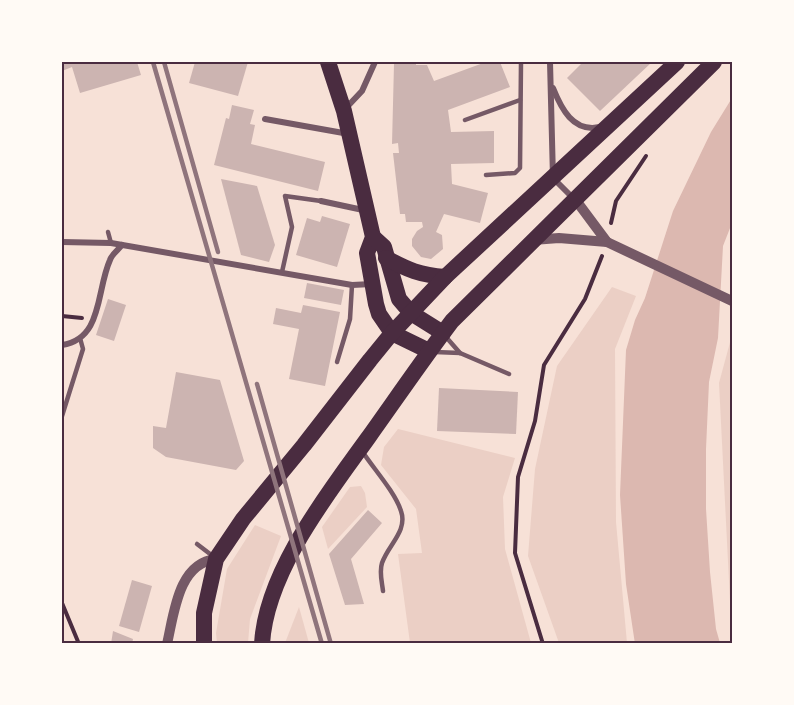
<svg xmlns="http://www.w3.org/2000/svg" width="794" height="705" viewBox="0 0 794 705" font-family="Roboto,sans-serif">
	<rect width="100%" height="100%" fill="#f7e1d7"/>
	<g fill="#ebcfc5">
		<path d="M 612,287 L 636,296 L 615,349 L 616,522 L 627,643 L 559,643 L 528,556 L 535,469 L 557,366 Z"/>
		<path d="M 732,335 L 732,641 L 719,383 Z"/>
		<path d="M 398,429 L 515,458 L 503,497 L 505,549 L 531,643 L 410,643 L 398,554 L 422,553 L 416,509 L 381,465 L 384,447 Z"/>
		<path d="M 361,486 L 365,493 L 367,507 L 328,549 L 322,527 L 350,487 Z"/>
		<path d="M 255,525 L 281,536 L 250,619 L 248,643 L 217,643 L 216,633 L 227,569 Z"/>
		<path d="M 299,607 L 309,643 L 285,643 Z"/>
	</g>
	<path fill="#dcb8b0" d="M 732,98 L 732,223 L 723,246 L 718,338 L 709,382 L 706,449 L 706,509 L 710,572 L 716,629 L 720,643 L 635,644 L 626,584 L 620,495 L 626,350 L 635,320 L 645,298 L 673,211 L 711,132 Z"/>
	<g fill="#ccb4b1">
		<path d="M 62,62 L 137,62 L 141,75 L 80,93 L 72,67 L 62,71 Z"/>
		<path d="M 195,62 L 248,62 L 238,96 L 189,83 Z"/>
		<path d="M 398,62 L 416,62 L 416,65 L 427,65 L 434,81 L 486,62 L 500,62 L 510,87 L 448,110 L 451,132 L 494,131 L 494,163 L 451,164 L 452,184 L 488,193 L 480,223 L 444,214 L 436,232 L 442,235 L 443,249 L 431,259 L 421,257 L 412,246 L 412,239 L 417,231 L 423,227 L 422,222 L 406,222 L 405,214 L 400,214 L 393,153 L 399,153 L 398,143 L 392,144 L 394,64 L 398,64 Z"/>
		<path d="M 583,62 L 652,62 L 600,111 L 567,78 Z"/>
		<path d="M 232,105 L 254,110 L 250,124 L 255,125 L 251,144 L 325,162 L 318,191 L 214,165 L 226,118 L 229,119 Z"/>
		<path d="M 221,179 L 257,186 L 275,245 L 269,262 L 241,255 Z"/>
		<path d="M 322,216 L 350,224 L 337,267 L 296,255 L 307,218 L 320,222 Z"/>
		<path d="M 307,283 L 344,290 L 341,305 L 304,298 Z"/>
		<path d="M 108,299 L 126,305 L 114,341 L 96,335 Z"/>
		<path d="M 303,305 L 340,312 L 325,386 L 289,379 L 299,329 L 273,324 L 276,308 L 301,313 Z"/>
		<path d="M 176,372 L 220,380 L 244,461 L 236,470 L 166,457 L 153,448 L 153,426 L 166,428 Z"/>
		<path d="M 439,388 L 518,392 L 516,434 L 437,431 Z"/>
		<path d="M 368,510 L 382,523 L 351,559 L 364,604 L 345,605 L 329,554 Z"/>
		<path d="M 132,580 L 152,586 L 139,632 L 119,626 Z"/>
		<path d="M 113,631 L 133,639 L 132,644 L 111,644 Z"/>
	</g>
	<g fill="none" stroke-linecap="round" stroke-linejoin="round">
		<g stroke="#4a2c40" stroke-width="4">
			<path d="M 611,223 L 616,201 L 646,156"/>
			<path d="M 62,316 L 82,318"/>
			<path d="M 62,603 L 79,644"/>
			<path d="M 543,644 L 515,553 L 518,477 L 535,421 L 544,365 L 585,299 L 602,256"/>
		</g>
		<g stroke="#755966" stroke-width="4.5">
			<path d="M 465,120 L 520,100"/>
			<path d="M 486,175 L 515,173 L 520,168 L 521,62"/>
			<path d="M 108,232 L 111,243"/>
			<path d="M 282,272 L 292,227 L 285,196 L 321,201"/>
			<path d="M 446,337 L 460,353"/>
			<path d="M 435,352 L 460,353 L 509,374"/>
			<path d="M 337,362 L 350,319 L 352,285"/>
			<path d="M 62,416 L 83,349 L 80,338"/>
			<path d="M 362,451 C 373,468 395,492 401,511 C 408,531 388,545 382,563 C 379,572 382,582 383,591"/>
			<path d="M 197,544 L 214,557"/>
		</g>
		<g stroke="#755966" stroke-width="6">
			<path d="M 550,62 L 553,178 L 574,199"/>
			<path d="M 553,88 C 561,108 573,133 600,127"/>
			<path d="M 346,108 L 362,91 L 375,62"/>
			<path d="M 265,119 L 349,134"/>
			<path d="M 321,201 L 363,210"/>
			<path d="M 62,242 L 111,243 L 352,285 L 372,284"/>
			<path d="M 62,345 C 103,339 96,291 110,260 C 112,254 118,250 122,245"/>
		</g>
		<g stroke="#755966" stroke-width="10">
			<path d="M 575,199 L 607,242"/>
			<path d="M 533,240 L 559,238 L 607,242 L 732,301"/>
			<path d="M 167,644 C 174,614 178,563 216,559"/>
		</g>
		<g stroke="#4a2c40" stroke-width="16">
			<path d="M 328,62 L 344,111 L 373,237 L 367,253 L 376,304 L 379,314 L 392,333 L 429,351"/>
			<path d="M 373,237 L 384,247 L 399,299 L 411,313 L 443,333"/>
			<path d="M 386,258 C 408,270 420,275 445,277"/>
			<path d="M 204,644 L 204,613 L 216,559 L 243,519 L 304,445 L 370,360 L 392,333 L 445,277 L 677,62"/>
			<path d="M 262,644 C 266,572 327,495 368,438 C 393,403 417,368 443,333 L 452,321 L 714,62"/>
		</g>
		<g stroke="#8f747c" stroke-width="4.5">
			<path d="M 153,62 L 322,644"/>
			<path d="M 164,62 L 218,252"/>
			<path d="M 257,384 L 331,644"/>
		</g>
	</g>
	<rect width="794" height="705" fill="none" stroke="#fffaf5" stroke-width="126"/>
	<rect x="63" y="63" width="668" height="579" fill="none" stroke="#4a2c40" stroke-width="2"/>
</svg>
